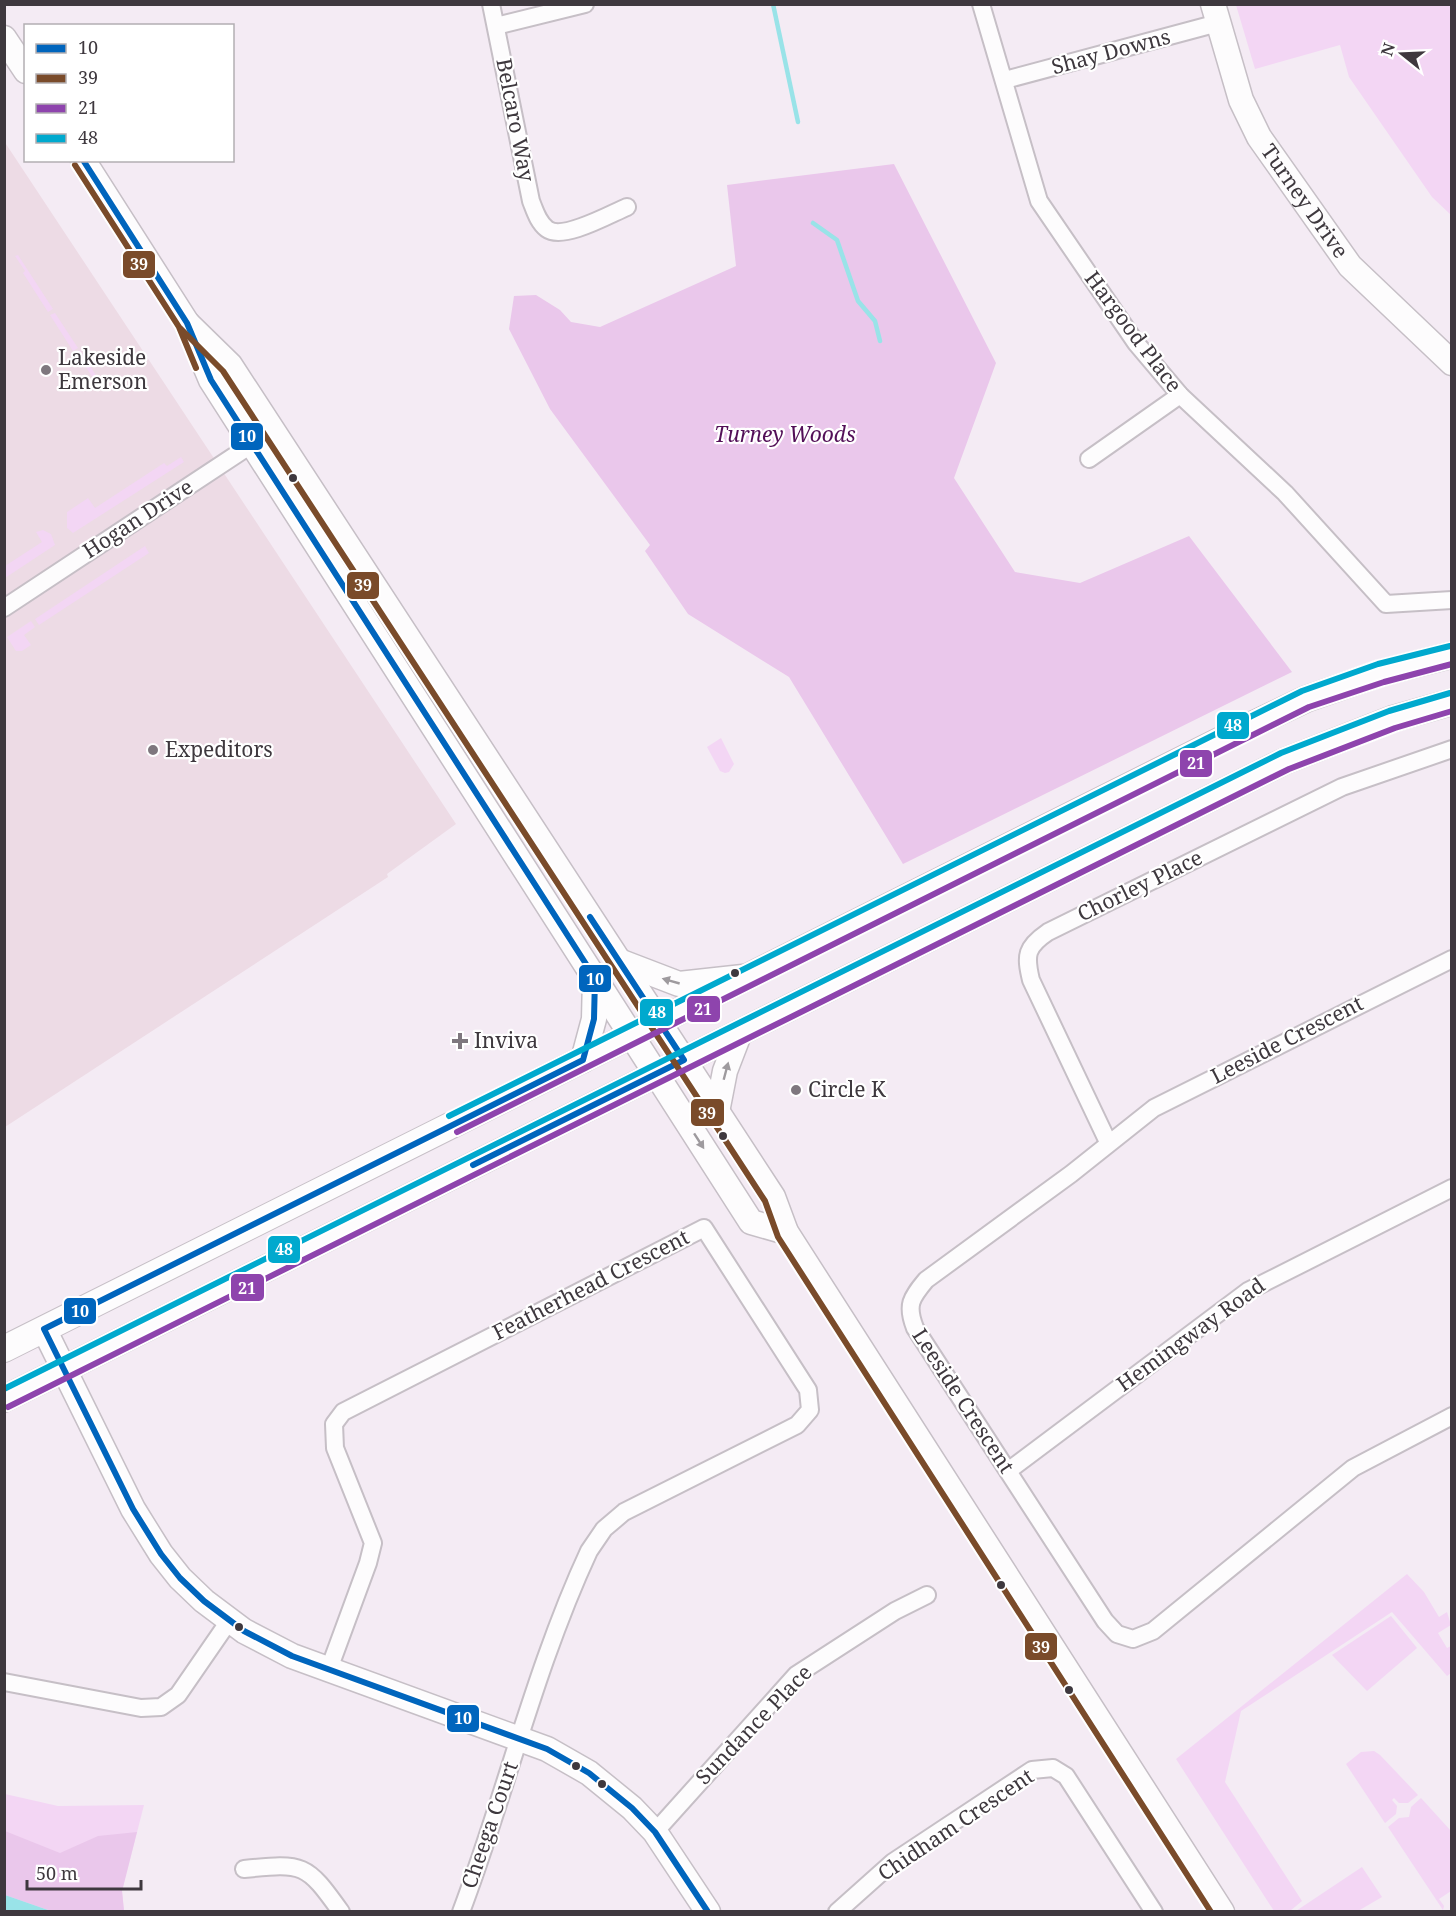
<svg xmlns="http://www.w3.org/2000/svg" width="1456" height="1916" viewBox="0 0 1456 1916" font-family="'Noto Serif',serif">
	<rect width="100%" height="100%" fill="#f4ebf4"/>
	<path fill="#eddbe5" d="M 4,141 L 456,824 L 387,874 L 388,877 L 5,1127 Z"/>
	<g fill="#f3d6f4">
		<path d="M 1236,5 L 1451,5 L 1451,215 L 1432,197 L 1349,77 L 1340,45 L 1255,69 Z"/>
		<path d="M 18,255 L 53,309 L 48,312 L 23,273 L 25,271 L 15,256 Z"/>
		<path d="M 55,313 L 78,348 L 73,351 L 50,315 Z"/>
		<path d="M 80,350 L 102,385 L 99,387 L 76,352 Z"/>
		<path d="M 181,457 L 184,462 L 73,533 L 67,528 L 67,512 L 88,498 L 95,508 L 164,463 L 167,466 Z"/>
		<path d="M 43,530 L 51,534 L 55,545 L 5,578 L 5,566 L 42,542 L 36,532 Z"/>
		<path d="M 145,546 L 149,553 L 39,625 L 35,619 Z"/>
		<path d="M 31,621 L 35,627 L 24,635 L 31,645 L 22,651 L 16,651 L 7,637 Z"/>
		<path d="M 721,738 L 734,764 L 729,772 L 725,773 L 720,771 L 707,747 Z"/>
		<path d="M 1407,1574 L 1424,1592 L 1439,1617 L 1447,1612 L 1451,1625 L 1438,1633 L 1447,1648 L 1451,1646 L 1451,1673 L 1447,1676 L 1392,1612 L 1241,1711 L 1225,1782 L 1302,1901 L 1290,1911 L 1274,1911 L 1176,1759 Z"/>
		<path d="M 1391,1616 L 1417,1648 L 1367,1691 L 1332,1655 Z"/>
		<path d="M 1374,1751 L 1380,1755 L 1418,1795 L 1408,1803 L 1399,1803 L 1394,1798 L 1392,1800 L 1397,1806 L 1396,1814 L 1385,1823 L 1346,1764 L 1361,1752 Z"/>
		<path d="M 5,1794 L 58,1806 L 144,1805 L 122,1891 L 124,1911 L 5,1912 Z"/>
		<path d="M 1421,1798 L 1451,1831 L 1451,1891 L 1439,1899 L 1444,1906 L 1443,1910 L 1388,1827 L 1399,1818 L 1409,1817 L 1411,1807 Z"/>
		<path d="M 1362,1867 L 1382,1897 L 1358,1911 L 1296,1911 Z"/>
	</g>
	<g fill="#eac7eb">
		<path d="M 894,164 L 996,363 L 954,478 L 1015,572 L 1080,583 L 1189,536 L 1292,672 L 903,864 L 789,677 L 688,614 L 645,551 L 650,545 L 550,409 L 509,329 L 514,296 L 536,295 L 560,310 L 571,322 L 600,327 L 736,266 L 727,185 Z"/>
		<path d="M 5,1831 L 60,1853 L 98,1836 L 137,1832 L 122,1891 L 124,1911 L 51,1911 L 5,1895 Z"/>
	</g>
	<path fill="#99e3e8" d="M 5,1895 L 48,1910 L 51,1911 L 5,1911 Z"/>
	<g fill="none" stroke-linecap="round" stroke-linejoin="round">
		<g stroke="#99e3e8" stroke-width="4.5">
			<path d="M 773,4 L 798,122"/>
			<path d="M 813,223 L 837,240 L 858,301 L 875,321 L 880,341"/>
		</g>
		<defs>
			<g id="street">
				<path d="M 491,4 L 531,201 C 535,211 538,222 547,229 C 563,241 610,214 627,207"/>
				<path d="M 981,4 L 1039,201 L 1136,343 L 1180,395 L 1285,493 L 1386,604 L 1452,600"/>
				<path d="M 496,26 L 585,4"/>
				<path d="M 1005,80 L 1218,23"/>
				<path d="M 1089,459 L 1180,395"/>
				<path d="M 4,608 L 272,431"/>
				<path d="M 1452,959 L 1154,1108 L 1071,1174 L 926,1280 C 911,1298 906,1305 915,1328 L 1105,1621 L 1117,1634 L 1133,1639 L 1153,1631 L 1353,1468 L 1452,1416"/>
				<path d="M 1108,1142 L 1031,980 C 1025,955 1026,947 1048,932 L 1342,787 L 1452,749"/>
				<path d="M 1008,1471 L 1248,1291 L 1452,1188"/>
				<path d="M 329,1669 L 368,1563 L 373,1543 L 335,1448 L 334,1424 L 343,1412 L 704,1228 L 808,1390 L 810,1410 L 797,1425 L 624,1512 L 604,1529 L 589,1551 C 535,1667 506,1793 461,1912"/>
				<path d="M 4,1682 L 141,1708 L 161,1707 L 178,1695 L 229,1621"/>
				<path d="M 655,1832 L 796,1675 L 895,1611 L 927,1595"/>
				<path d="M 244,1869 C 304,1863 306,1863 341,1912"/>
				<path d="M 837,1912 L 893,1862 L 1032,1770 L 1053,1768 L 1066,1776 L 1154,1912"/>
			</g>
			<g id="secondary">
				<path id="s1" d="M 1213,4 L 1241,100 L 1259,137 L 1350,266 L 1452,363"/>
				<path d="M 4,38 L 26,71"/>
				<path d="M 83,160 L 187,323 L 211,380 L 751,1222 L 786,1232"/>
				<path d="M 187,323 L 230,365 L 773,1197 L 786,1232 L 1222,1912"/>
				<path d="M 619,961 L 679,984 L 743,977"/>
				<path d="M 583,1060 L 594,1019 L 595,978"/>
				<path d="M 717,1112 L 725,1071 L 740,1032"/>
				<path d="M 44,1329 L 133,1509 L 161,1554 L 180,1578 L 204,1601 L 244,1631 L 292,1656 L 547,1749 L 589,1773 L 632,1808 L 655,1832 L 708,1912"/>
			</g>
			<g id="primary">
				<path d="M 4,1349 L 1237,732 L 1306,699 L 1381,673 L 1452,655"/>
				<path d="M 4,1399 L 1285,761 L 1392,719 L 1452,702"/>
			</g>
		</defs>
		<use href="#street" stroke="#c6bfc6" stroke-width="20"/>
		<use href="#secondary" stroke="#c6bfc6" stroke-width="27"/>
		<use href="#primary" stroke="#c6bfc6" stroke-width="28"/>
		<use href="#street" stroke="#fdfcfd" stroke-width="16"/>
		<use href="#secondary" stroke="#fdfcfd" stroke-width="24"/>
		<use href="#primary" stroke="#fdfcfd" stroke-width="26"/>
		<defs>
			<g id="bus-1">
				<path d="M 83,160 L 187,323 L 211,380 L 595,978 L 594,1019 L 583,1060 L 44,1329 L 133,1509 L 161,1554 L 180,1578 L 204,1601 L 244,1631 L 292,1656 L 547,1749 L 589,1773 L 632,1808 L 655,1832 L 708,1912"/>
				<path d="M 473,1165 L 684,1060 L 590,917"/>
			</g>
			<g id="bus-2">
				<path d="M 75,165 L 179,327 L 196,368"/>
				<path d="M 181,329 L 223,371 L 765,1201 L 778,1237 L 1211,1912"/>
			</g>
			<g id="bus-3">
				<path d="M 457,1132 L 1309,707 L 1384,682 L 1452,664"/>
				<path d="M 8,1407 L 1289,769 L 1395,728 L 1452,711"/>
			</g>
			<g id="bus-4">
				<path d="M 449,1116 L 1302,691 L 1378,664 L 1450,646"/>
				<path d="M 4,1389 L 1281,753 L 1389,711 L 1450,693"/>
			</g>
		</defs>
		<use href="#bus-1" stroke="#fff" stroke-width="10"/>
		<use href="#bus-2" stroke="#fff" stroke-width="10"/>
		<use href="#bus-3" stroke="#fff" stroke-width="10"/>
		<use href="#bus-4" stroke="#fff" stroke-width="10"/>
		<use href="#bus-1" stroke="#0065bd" stroke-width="6"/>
		<use href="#bus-2" stroke="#7a4b2a" stroke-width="6"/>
		<use href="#bus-3" stroke="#8e44ad" stroke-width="6"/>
		<use href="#bus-4" stroke="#00a9ce" stroke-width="6"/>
	</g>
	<defs><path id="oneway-solid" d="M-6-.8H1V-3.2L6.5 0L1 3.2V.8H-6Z" transform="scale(1.5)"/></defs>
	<g fill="#9e9a9e">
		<use href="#oneway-solid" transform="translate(671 981) rotate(-164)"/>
		<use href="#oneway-solid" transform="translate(726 1071) rotate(-75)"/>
		<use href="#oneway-solid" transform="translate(699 1141) rotate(57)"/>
	</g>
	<g fill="#7e777e" stroke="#fff" stroke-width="2">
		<circle cx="46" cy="370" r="6"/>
		<circle cx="153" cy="750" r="6"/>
		<path d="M457 1032h6v6h6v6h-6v6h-6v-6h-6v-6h6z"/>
		<circle cx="796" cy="1090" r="6"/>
	</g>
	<g fill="#3e383e" stroke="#fff" stroke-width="2">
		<circle cx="293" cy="478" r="5"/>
		<circle cx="735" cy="973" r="5"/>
		<circle cx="723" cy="1136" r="5"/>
		<circle cx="1001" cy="1585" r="5"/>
		<circle cx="239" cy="1627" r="5"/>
		<circle cx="1069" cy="1690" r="5"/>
		<circle cx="576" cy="1766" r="5"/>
		<circle cx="602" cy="1784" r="5"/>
	</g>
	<g text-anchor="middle" stroke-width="4.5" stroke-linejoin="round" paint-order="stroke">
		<g font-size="21" fill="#3e383e" stroke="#fff">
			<text transform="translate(1111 52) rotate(-15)" y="7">Shay Downs</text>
			<text transform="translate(515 120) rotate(79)" y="7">Belcaro Way</text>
			<text dy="7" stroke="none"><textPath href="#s1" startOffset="220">Turney Drive</textPath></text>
			<text transform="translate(1133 332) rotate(53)" y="7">Hargood Place</text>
			<text transform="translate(138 519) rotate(-33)" y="7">Hogan Drive</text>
			<text transform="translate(1140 886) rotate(-26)" y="7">Chorley Place</text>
			<text transform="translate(1287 1040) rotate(-27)" y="7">Leeside Crescent</text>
			<text transform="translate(591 1285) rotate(-27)" y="7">Featherhead Crescent</text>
			<text transform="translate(1191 1335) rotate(-36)" y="7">Hemingway Road</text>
			<text transform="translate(963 1401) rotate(57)" y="7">Leeside Crescent</text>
			<text transform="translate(754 1725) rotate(-46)" y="7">Sundance Place</text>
			<text transform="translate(490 1825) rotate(-71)" y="7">Cheega Court</text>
			<text transform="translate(956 1825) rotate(-34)" y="7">Chidham Crescent</text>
		</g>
		<g font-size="21" fill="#3e383e" stroke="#fff" text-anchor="start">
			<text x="58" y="365">Lakeside<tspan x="58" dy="24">Emerson</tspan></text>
			<text x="165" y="757">Expeditors</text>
			<text x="474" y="1048">Inviva</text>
			<text x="808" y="1097">Circle K</text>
		</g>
		<g font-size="21" font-style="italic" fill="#531058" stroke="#fff">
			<text x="785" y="442">Turney Woods</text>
		</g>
	</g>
	<g stroke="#fff" stroke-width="2">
		<rect x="122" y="250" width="34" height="29" rx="6" fill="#7a4b2a"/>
		<rect x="230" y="422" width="34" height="29" rx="6" fill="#0065bd"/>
		<rect x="346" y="571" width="34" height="29" rx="6" fill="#7a4b2a"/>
		<rect x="1216" y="711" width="34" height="29" rx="6" fill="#00a9ce"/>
		<rect x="1179" y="749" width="34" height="29" rx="6" fill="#8e44ad"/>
		<rect x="578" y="964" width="34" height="29" rx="6" fill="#0065bd"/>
		<rect x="686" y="995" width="35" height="28" rx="6" fill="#8e44ad"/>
		<rect x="639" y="998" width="35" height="29" rx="6" fill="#00a9ce"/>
		<rect x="690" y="1098" width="35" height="29" rx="6" fill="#7a4b2a"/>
		<rect x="267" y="1235" width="34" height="29" rx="6" fill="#00a9ce"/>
		<rect x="230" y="1273" width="35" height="29" rx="6" fill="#8e44ad"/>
		<rect x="63" y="1297" width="34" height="28" rx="6" fill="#0065bd"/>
		<rect x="1024" y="1632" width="34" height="29" rx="6" fill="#7a4b2a"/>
		<rect x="446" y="1704" width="34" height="29" rx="6" fill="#0065bd"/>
	</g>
	<g font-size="16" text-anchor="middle" font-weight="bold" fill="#fff">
		<text x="139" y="270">39</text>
		<text x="247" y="442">10</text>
		<text x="363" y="591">39</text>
		<text x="1233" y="731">48</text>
		<text x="1196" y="769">21</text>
		<text x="595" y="985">10</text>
		<text x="703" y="1015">21</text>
		<text x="657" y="1018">48</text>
		<text x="707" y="1119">39</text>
		<text x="284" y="1255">48</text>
		<text x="247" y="1294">21</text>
		<text x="80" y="1317">10</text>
		<text x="1041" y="1653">39</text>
		<text x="463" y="1724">10</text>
	</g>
	<rect width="1456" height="1916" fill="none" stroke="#3e383e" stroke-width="12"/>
	<rect x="24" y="24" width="210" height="138" fill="#ffffff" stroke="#b2afb2" stroke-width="1.5"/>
	<rect x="36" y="44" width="30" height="9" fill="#0065bd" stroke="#b2afb2" stroke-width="1.5"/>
	<text x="78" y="54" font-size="18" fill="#3e383e">10</text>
	<rect x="36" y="74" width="30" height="9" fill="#7a4b2a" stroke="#b2afb2" stroke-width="1.5"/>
	<text x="78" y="84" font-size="18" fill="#3e383e">39</text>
	<rect x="36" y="104" width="30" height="9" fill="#8e44ad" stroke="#b2afb2" stroke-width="1.5"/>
	<text x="78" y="114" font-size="18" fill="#3e383e">21</text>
	<rect x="36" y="134" width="30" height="9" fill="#00a9ce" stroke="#b2afb2" stroke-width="1.5"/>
	<text x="78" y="144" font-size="18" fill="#3e383e">48</text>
	<g transform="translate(1402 54) rotate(288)" stroke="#ffffff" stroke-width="4.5" paint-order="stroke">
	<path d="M0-4.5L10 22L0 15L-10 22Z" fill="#3e383e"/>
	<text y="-9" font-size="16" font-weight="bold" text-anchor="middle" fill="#3e383e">N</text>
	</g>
	<path d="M27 1880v9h114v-9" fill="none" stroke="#3e383e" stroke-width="3"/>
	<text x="36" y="1880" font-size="18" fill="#3e383e" stroke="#ffffff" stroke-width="4.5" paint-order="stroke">50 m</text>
</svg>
